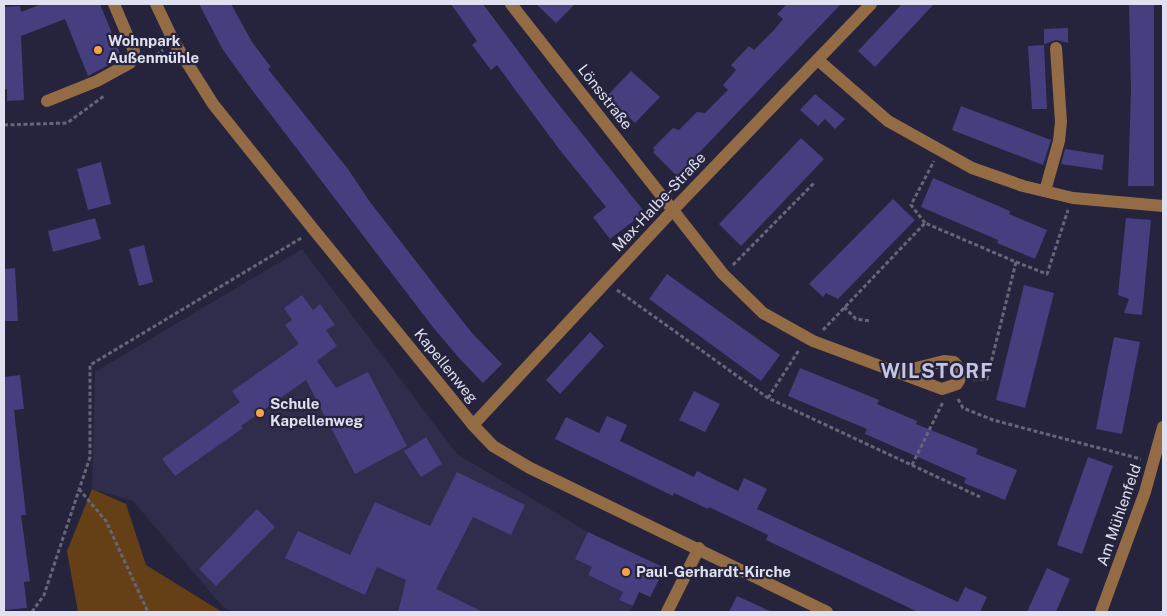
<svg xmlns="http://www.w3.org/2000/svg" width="1167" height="616" viewBox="0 0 1167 616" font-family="'Public Sans',sans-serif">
	<rect width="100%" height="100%" fill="#25243c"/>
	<path fill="#2f2d4b" d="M 302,249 L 457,454 L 588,532 L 575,559 L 592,567 L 588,575 L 623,592 L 619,600 L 633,606 L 629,612 L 232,612 L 223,607 L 133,501 L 92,489 L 95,372 Z"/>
	<path fill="#653f16" d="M 92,489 L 126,504 L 146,565 L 222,612 L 78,612 L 67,551 Z"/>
	<g fill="#453e7f">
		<path d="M 41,4 L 100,4 L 122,58 L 88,76 L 65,19 L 21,36 L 24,100 L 7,101 L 7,89 L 4,90 L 4,7 L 20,6 L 21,12 Z"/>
		<path d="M 199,4 L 231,4 L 252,42 L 271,67 L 268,69 L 348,169 L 370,202 L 446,300 L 472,333 L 502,364 L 483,383 L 459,358 L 432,326 L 252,90 L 223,50 Z"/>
		<path d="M 451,4 L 483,4 L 548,91 L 643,210 L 638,214 L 640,216 L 610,239 L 593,217 L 606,207 L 559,149 L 497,65 L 491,70 L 472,45 L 477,41 Z"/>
		<path d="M 536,4 L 575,4 L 556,23 Z"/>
		<path d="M 787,4 L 841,4 L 677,176 L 653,152 L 655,150 L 653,148 L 673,128 L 679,130 L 697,112 L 705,113 L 728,90 L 723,85 L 736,70 L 731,65 L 749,46 L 754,50 L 774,30 L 783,19 L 777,14 Z"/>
		<path d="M 902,4 L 934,4 L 875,67 L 858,51 Z"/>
		<path d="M 1129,4 L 1154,4 L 1154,186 L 1128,186 L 1131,90 Z"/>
		<path d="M 1068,28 L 1068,43 L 1056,40 L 1044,44 L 1044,29 Z"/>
		<path d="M 1044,45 L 1047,109 L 1032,109 L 1028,46 Z"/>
		<path d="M 631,71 L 660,97 L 635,123 L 607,96 Z"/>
		<path d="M 815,94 L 845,119 L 835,129 L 825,119 L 818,126 L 800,110 Z"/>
		<path d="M 961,106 L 1051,140 L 1043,165 L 952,130 Z"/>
		<path d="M 801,138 L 824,159 L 741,246 L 719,224 Z"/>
		<path d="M 1065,149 L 1104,155 L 1102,170 L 1061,164 Z"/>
		<path d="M 101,162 L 111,204 L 88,210 L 77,169 Z"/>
		<path d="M 933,178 L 1010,211 L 1009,214 L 1047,230 L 1035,259 L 997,243 L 998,240 L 921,207 Z"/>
		<path d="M 893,199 L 915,220 L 838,299 L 826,293 L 823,297 L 809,284 Z"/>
		<path d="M 95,218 L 101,239 L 53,252 L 48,231 Z"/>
		<path d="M 1126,218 L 1151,220 L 1142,315 L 1124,313 L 1129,299 L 1118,295 Z"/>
		<path d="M 144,245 L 153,282 L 139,286 L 129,249 Z"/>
		<path d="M 15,268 L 18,321 L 4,321 L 4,269 Z"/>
		<path d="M 667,274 L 780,355 L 761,381 L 649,299 Z"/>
		<path d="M 1024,285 L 1054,293 L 1025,408 L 996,400 Z"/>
		<path d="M 302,295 L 313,310 L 320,304 L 335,325 L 326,330 L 337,346 L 317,361 L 336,388 L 368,372 L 407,446 L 355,474 L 306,380 L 241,426 L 243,428 L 175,476 L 162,459 L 240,402 L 232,391 L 299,344 L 285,325 L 292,320 L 284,308 Z"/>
		<path d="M 590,332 L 604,346 L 560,394 L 546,380 Z"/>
		<path d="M 1114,337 L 1140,342 L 1122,434 L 1096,429 Z"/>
		<path d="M 800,368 L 879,400 L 877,404 L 917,421 L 916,424 L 978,449 L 976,454 L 1017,470 L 1005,500 L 964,483 L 966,478 L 865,434 L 867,429 L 788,396 Z"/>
		<path d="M 20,375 L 24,409 L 14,410 L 26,515 L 21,515 L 30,581 L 24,582 L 27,608 L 4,610 L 4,377 Z"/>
		<path d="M 694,391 L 720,404 L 705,432 L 679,420 Z"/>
		<path d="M 607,416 L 627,425 L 620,441 L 694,477 L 697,471 L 738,491 L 744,478 L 767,489 L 757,509 L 958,602 L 965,587 L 987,597 L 980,612 L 918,612 L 766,540 L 768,535 L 709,507 L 708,509 L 674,493 L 673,496 L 555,439 L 566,417 L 599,433 Z"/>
		<path d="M 426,437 L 442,464 L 421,477 L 404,451 Z"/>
		<path d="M 1088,457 L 1113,466 L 1082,554 L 1057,545 Z"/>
		<path d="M 457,472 L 525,505 L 511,535 L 473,517 L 436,589 L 483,612 L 398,612 L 406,580 L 377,567 L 365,595 L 285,558 L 298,531 L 350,555 L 375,502 L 430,526 Z"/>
		<path d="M 257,509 L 275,527 L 216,586 L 199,569 Z"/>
		<path d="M 588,532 L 665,568 L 650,597 L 639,592 L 633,606 L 619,600 L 623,592 L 588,575 L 592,567 L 575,559 Z"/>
		<path d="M 1047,568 L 1070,579 L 1056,612 L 1027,612 Z"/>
		<path d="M 737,596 L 772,612 L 729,612 Z"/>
	</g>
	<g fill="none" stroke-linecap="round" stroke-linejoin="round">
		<g stroke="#66667b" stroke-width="3" stroke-dasharray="4 2.5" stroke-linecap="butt">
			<path d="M 146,63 L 163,50"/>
			<path d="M 4,125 L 67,123 L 104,96"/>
			<path d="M 925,223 L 911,205 L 934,161"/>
			<path d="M 1016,262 L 1047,274 L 1068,210"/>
			<path d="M 733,265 L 815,182"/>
			<path d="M 617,290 L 768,398 L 980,497"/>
			<path d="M 844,307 L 856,319 L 870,321"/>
			<path d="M 823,330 L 925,223 L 1016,262 L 987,379 L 973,379"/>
			<path d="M 768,398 L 799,350"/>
			<path d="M 958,399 L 963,408 L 993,420 L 1141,459"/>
			<path d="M 912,465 L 943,402"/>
			<path d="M 79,489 L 106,521 L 148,612"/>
			<path d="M 32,612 L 44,595 L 90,457 L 90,365 L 303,237"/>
		</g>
		<g stroke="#936b44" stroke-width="12">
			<path d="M 156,4 L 174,42 L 213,104 L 314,230 L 473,425 L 493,446 L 530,468 L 827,612"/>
			<path d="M 511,4 L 723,274 L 763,313 L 813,341 L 942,389 L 957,384 C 963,375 962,370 954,362 L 944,361 L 896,373"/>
			<path d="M 818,60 L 888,121 L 972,168 L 1023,186 L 1073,198 L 1163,206"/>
			<path d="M 47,101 L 97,81 L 130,63 L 134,51 L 114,4"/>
			<path d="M 1045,191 L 1059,141 L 1061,122 L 1056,48"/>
			<path d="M 473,425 L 673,210 L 871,4"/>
			<path d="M 667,612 L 699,548"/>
			<path d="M 1101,612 L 1145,492 L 1163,427"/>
		</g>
	</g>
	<g fill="#f7a148" stroke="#25243c" stroke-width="2">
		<circle cx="98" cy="50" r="5"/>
		<circle cx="260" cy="413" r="5"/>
		<circle cx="626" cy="572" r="5"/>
	</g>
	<g text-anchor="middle" stroke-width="4.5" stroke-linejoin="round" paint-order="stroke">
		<g font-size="15" font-weight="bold" fill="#dfe0f0" stroke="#25243c" text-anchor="start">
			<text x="108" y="46">Wohnpark<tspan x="108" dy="17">Außenmühle</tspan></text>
			<text x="270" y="409">Schule<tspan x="270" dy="17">Kapellenweg</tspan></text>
			<text x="636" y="577">Paul-Gerhardt-Kirche</text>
		</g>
		<g font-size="15" fill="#dfe0f0" stroke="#25243c">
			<text transform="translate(605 97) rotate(52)" y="5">Lönsstraße</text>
			<text transform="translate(659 202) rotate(-47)" y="5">Max-Halbe-Straße</text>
			<text transform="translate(446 366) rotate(51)" y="5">Kapellenweg</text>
			<text transform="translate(1119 515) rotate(-71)" y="5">Am Mühlenfeld</text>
		</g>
		<g font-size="20" font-weight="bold" letter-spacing="1" fill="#c4c4e4" stroke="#25243c">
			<text x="937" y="378">WILSTORF</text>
		</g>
	</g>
	<rect width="1167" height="616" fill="none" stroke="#dfe0f0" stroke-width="10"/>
</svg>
